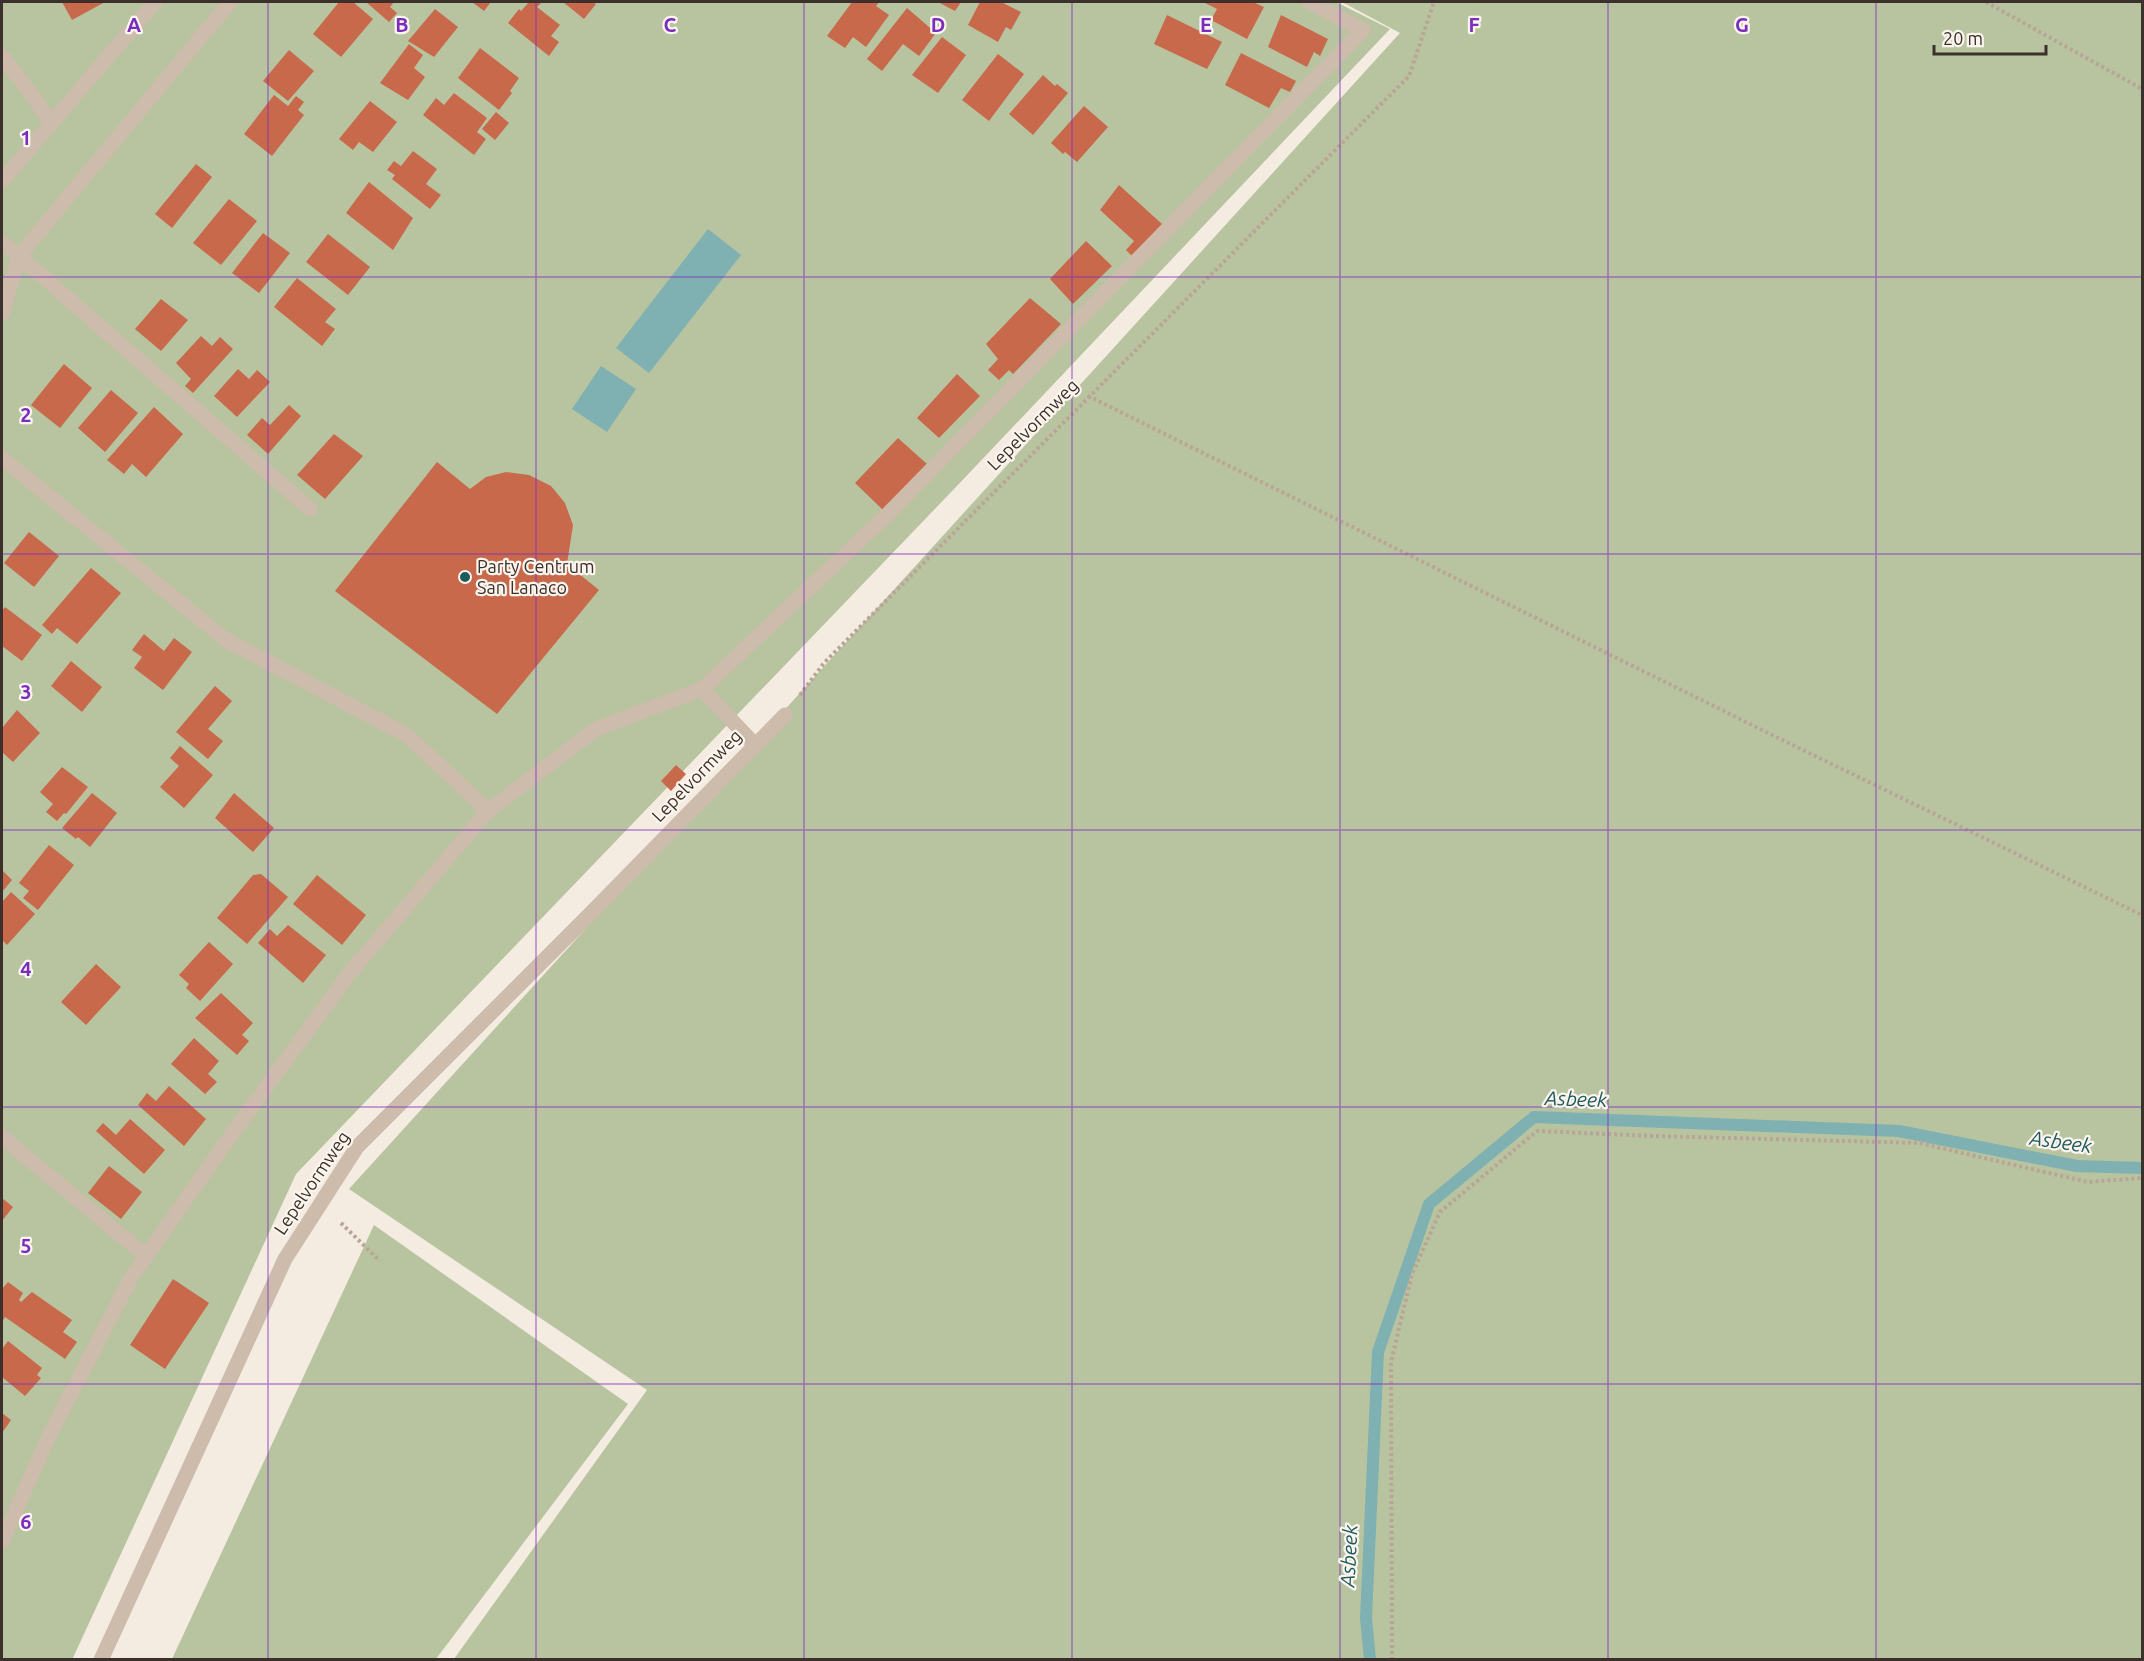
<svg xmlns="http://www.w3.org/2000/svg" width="2144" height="1661" viewBox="0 0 2144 1661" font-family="Ubuntu,sans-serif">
	<rect width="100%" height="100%" fill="#f4ebe1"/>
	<g fill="#b8c4a0">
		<path d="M 2,2 L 1336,2 L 1390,29 L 955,488 L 296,1174 L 72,1660 L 2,1659 Z"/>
		<path d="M 1342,2 L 2142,2 L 2142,1659 L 454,1659 L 647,1390 L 349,1189 L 1400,33 Z"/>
		<path d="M 374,1225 L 628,1404 L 436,1659 L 172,1659 Z"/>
	</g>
	<g fill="#7fb0b2">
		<path d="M 708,229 L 741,255 L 649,373 L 616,348 Z"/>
		<path d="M 601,366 L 636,389 L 607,432 L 572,409 Z"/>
	</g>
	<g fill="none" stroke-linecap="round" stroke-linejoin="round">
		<path stroke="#7fb0b2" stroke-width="12" d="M 1370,1660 L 1366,1618 L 1378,1352 L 1429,1204 L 1534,1117 L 1899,1131 L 2077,1166 L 2142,1168"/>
	</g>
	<g fill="#c8694b">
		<path d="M 62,2 L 105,2 L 72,20 Z"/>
		<path d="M 339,2 L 353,2 L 373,19 L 341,57 L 313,34 Z"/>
		<path d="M 366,2 L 394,2 L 390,7 L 397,13 L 389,22 Z"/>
		<path d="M 472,2 L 491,2 L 484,11 Z"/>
		<path d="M 529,2 L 542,2 L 537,7 L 560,25 L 551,36 L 559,42 L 549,56 L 508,23 L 519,9 L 521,11 Z"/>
		<path d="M 563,2 L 592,2 L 596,4 L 584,19 Z"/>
		<path d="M 852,2 L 879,2 L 876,6 L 889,15 L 866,47 L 853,37 L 845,48 L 827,36 Z"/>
		<path d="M 938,2 L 961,2 L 955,11 Z"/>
		<path d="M 980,2 L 1001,2 L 1021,12 L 1011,30 L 1006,27 L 998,42 L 968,25 Z"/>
		<path d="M 1203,2 L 1253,2 L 1264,7 L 1247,39 L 1211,20 L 1217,9 Z"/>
		<path d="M 907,8 L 936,33 L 919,56 L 903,44 L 882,71 L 867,59 Z"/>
		<path d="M 435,9 L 458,27 L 434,57 L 408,41 Z"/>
		<path d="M 1167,15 L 1222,42 L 1207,69 L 1154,44 Z"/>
		<path d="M 1281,15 L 1328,39 L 1320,56 L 1314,52 L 1307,67 L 1268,47 Z"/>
		<path d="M 942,37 L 966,55 L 938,93 L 912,75 Z"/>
		<path d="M 409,44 L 423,55 L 414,68 L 425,77 L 408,100 L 380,83 Z"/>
		<path d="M 480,48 L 519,78 L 510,91 L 512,93 L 499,110 L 458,78 Z"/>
		<path d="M 289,50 L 314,71 L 288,101 L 263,81 Z"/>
		<path d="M 1241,53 L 1296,81 L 1290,92 L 1281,88 L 1269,108 L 1225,85 Z"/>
		<path d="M 998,54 L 1024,74 L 989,121 L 962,100 Z"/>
		<path d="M 1043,75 L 1055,86 L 1057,84 L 1068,93 L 1033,135 L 1009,114 Z"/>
		<path d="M 454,93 L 487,118 L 477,132 L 486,139 L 474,155 L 423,115 L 436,98 L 444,105 Z"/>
		<path d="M 274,95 L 288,106 L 296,96 L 304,102 L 298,110 L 304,115 L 272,156 L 244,134 Z"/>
		<path d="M 370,101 L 397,122 L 373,152 L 359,142 L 353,150 L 339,139 Z"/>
		<path d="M 1084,106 L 1108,127 L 1077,162 L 1065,152 L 1063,154 L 1051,143 Z"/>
		<path d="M 496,112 L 509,123 L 495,140 L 482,129 Z"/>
		<path d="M 413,151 L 437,169 L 426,184 L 441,195 L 430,209 L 392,179 L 395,175 L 387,170 L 394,161 L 401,166 Z"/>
		<path d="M 196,164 L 212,177 L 172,228 L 155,214 Z"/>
		<path d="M 369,182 L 413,218 L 393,250 L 346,213 Z"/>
		<path d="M 1119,185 L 1162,224 L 1132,256 L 1126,250 L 1134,241 L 1100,210 Z"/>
		<path d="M 229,199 L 257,221 L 221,265 L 193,243 Z"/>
		<path d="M 263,233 L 290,253 L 259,293 L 232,273 Z"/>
		<path d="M 328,234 L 370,267 L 348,295 L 306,262 Z"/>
		<path d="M 1086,241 L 1112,266 L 1073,304 L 1050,279 Z"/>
		<path d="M 297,278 L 336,309 L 325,322 L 335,329 L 322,346 L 274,307 Z"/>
		<path d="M 1030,298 L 1061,324 L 1013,374 L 1009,370 L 999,380 L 988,370 L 998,359 L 986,344 Z"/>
		<path d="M 161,299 L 188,320 L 161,351 L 135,329 Z"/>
		<path d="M 201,336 L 212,346 L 220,337 L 233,349 L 193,393 L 185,386 L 191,379 L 176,363 Z"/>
		<path d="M 64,364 L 92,388 L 60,428 L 31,405 Z"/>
		<path d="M 238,369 L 249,379 L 257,370 L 270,382 L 237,417 L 214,396 Z"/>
		<path d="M 957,374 L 980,396 L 939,438 L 917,418 Z"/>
		<path d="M 111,390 L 138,413 L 105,452 L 78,428 Z"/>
		<path d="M 289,405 L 301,416 L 268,454 L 247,435 L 262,418 L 270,425 Z"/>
		<path d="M 154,407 L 183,434 L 146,477 L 132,464 L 124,474 L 107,460 Z"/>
		<path d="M 334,434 L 363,456 L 325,499 L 297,475 Z"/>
		<path d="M 898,438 L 927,464 L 883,510 L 855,483 Z"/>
		<path d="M 437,462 L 470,489 L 486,477 L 506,472 L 529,475 L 551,486 L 565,503 L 573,525 L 567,564 L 599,590 L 497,714 L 335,591 Z"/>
		<path d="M 29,532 L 59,556 L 34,587 L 4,563 Z"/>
		<path d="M 91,568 L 121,593 L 77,644 L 57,628 L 52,634 L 42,625 Z"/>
		<path d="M 5,607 L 42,635 L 22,661 L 2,646 L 2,611 Z"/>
		<path d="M 144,634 L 164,651 L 174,638 L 192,652 L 163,690 L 134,668 L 142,657 L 132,650 Z"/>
		<path d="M 71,661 L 102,687 L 82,712 L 51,686 Z"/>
		<path d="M 215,686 L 232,701 L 208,729 L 223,741 L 208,759 L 176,732 Z"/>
		<path d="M 17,710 L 40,733 L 13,762 L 2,752 L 2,728 Z"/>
		<path d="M 180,746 L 213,775 L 184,808 L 160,787 L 179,766 L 170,758 Z"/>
		<path d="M 676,765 L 686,774 L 671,791 L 661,781 Z"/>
		<path d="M 62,767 L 88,787 L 66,814 L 64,813 L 57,821 L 46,812 L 53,804 L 40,792 Z"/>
		<path d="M 92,793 L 117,813 L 90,847 L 78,837 L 76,839 L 62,828 Z"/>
		<path d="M 234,793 L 274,828 L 253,852 L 215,818 Z"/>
		<path d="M 49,845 L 74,865 L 38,910 L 23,898 L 29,891 L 19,883 Z"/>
		<path d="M 2,870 L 12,880 L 2,892 Z"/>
		<path d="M 261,874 L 288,897 L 247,944 L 217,918 L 253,875 Z"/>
		<path d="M 317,875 L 366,915 L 342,945 L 293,904 Z"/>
		<path d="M 11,892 L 35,914 L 7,945 L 2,940 L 2,902 Z"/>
		<path d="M 288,925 L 326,955 L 303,983 L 258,943 L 270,929 L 277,936 Z"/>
		<path d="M 209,942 L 233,964 L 200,1001 L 186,988 L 189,984 L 179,975 Z"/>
		<path d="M 96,964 L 121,987 L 86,1025 L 61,1002 Z"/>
		<path d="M 221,993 L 253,1023 L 242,1035 L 249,1041 L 237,1055 L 195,1018 Z"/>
		<path d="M 194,1038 L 219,1061 L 208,1074 L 217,1082 L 205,1094 L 171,1064 Z"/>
		<path d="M 169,1086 L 206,1119 L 184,1146 L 138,1105 L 147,1093 L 156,1101 Z"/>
		<path d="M 130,1119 L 165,1150 L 144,1174 L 96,1131 L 103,1123 L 116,1135 Z"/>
		<path d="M 109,1166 L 142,1192 L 121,1219 L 88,1193 Z"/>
		<path d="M 2,1198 L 13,1207 L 2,1221 Z"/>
		<path d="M 173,1279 L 209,1303 L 165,1369 L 130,1345 Z"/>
		<path d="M 8,1282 L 23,1293 L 19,1300 L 21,1302 L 32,1292 L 72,1320 L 63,1332 L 77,1342 L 65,1359 L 5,1317 L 2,1322 L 2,1289 Z"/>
		<path d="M 8,1341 L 42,1368 L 37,1375 L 41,1378 L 25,1396 L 2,1377 L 2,1349 Z"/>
		<path d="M 2,1413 L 11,1420 L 2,1433 Z"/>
	</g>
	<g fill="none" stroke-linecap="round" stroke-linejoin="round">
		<g stroke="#b9a596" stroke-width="4" stroke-dasharray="3 3" stroke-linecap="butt">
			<path d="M 1986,2 L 2142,89"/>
			<path d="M 1088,396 L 1768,733 L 2142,915"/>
			<path d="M 800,695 L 824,663 L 1409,76 L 1434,2"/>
			<path d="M 341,1223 L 380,1261"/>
			<path d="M 1392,1660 L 1391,1362 L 1412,1274 L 1440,1212 L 1537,1131 L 1654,1136 L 1919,1143 L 2088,1182 L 2142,1178"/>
		</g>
		<g stroke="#cdbbac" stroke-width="15">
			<path d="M 2,56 L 35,99 L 51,123"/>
			<path d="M 2,181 L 155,2"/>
			<path d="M 2,243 L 19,256 L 310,509"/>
			<path d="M 2,314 L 19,256 L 230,2"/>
			<path d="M 2,458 L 226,640 L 407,735 L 488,811 L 349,974 L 229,1138 L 132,1276 L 50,1434 L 2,1541"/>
			<path d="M 702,689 L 883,519 L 1363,30 L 1309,2"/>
			<path d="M 488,811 L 596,729 L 702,689 L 755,745"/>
			<path d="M 2,1137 L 146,1256"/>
			<path d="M 101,1660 L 285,1259 L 357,1147 L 591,913 L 785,715"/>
		</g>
	</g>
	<path fill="none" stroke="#7b2cbf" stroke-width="1.5" stroke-opacity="0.55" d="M 268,2 L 268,1660M 536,2 L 536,1660M 804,2 L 804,1660M 1072,2 L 1072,1660M 1340,2 L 1340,1660M 1608,2 L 1608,1660M 1876,2 L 1876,1660M 2,277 L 2142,277M 2,554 L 2142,554M 2,830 L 2142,830M 2,1107 L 2142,1107M 2,1384 L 2142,1384"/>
	<circle fill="#1f5a5e" stroke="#fbf5ee" stroke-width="2" cx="465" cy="577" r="6"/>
	<g text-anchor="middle" stroke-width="4.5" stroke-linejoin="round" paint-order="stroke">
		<g font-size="18" fill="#3b302b" stroke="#fbf5ee">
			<text transform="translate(1033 425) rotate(-45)" y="6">Lepelvormweg</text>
			<text transform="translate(697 776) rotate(-46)" y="6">Lepelvormweg</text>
			<text transform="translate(312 1183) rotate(-56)" y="6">Lepelvormweg</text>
		</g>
		<g font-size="18" fill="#3b302b" stroke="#fbf5ee" text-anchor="start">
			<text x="477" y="573">Party Centrum<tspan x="477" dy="21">San Lanaco</tspan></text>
		</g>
		<g font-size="20" font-style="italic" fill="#1f5a5e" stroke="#fbf5ee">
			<text transform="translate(1576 1099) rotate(2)" y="7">Asbeek</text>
			<text transform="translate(2061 1142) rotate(8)" y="7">Asbeek</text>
			<text transform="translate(1349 1556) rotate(-87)" y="7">Asbeek</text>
		</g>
	</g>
	<g font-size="20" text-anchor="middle" font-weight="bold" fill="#7b2cbf" stroke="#fbf5ee" stroke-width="4.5" stroke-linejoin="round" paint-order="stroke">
		<text x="134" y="32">A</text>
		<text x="402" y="32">B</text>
		<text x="670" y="32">C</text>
		<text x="938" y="32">D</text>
		<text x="1206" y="32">E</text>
		<text x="1474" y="32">F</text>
		<text x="1742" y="32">G</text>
		<text x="26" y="145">1</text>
		<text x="26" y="422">2</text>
		<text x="26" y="699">3</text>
		<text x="26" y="976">4</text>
		<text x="26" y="1253">5</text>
		<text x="26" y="1529">6</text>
	</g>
	<rect width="2144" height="1661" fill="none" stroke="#3b302b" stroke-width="6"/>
	<path d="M1934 45v9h112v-9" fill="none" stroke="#3b302b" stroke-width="3"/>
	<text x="1943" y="45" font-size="18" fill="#3b302b" stroke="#fbf5ee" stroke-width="4.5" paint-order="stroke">20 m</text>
</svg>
